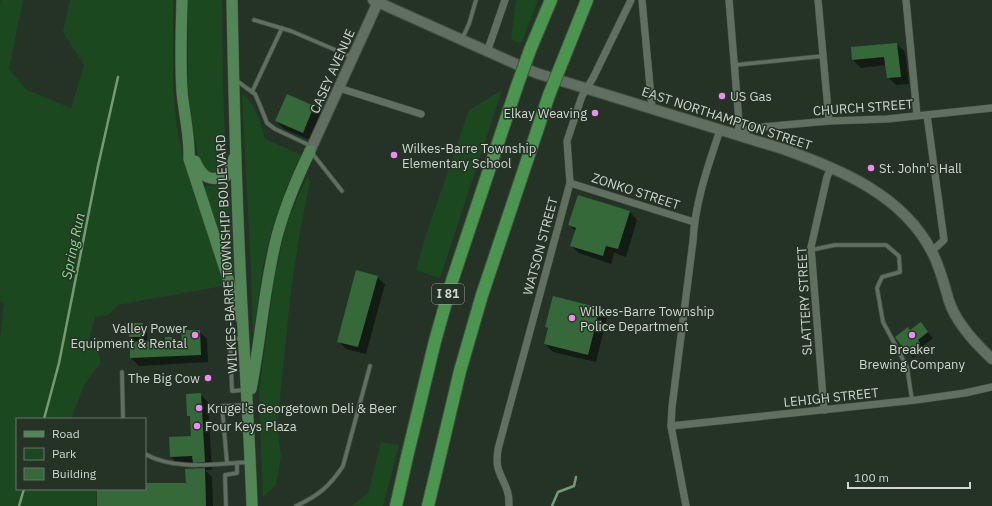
<svg xmlns="http://www.w3.org/2000/svg" width="992" height="506" viewBox="0 0 992 506" font-family="'IBM Plex Sans',sans-serif">
	<rect width="100%" height="100%" fill="#253326"/>
	<g fill="#1c481f">
		<path d="M 1,0 L 23,0 L 9,69 L 27,90 L 71,108 L 84,65 L 63,32 L 70,0 L 173,0 L 173,85 L 176,121 L 182,152 L 214,250 L 223,286 L 118,305 L 108,315 L 95,317 L 88,343 L 97,347 L 101,363 L 85,383 L 71,419 L 17,419 L 17,489 L 97,489 L 96,506 L 0,506 L 0,338 L 4,303 L 0,301 L 0,3 Z"/>
		<path d="M 188,0 L 222,0 L 223,85 L 226,163 L 224,169 L 218,173 L 213,174 L 209,173 L 199,161 L 190,109 L 188,89 Z"/>
		<path d="M 516,0 L 538,0 L 521,44 L 511,39 Z"/>
		<path d="M 502,90 L 440,278 L 416,270 L 425,238 L 469,110 Z"/>
		<path d="M 242,95 C 255,100 261,126 265,139 L 301,155 C 290,179 280,203 272,229 C 262,264 258,301 253,337 L 251,270 Z"/>
		<path d="M 307,177 L 310,181 L 299,237 L 291,290 L 277,427 L 281,456 L 276,485 L 263,497 L 259,392 L 265,346 L 275,275 L 287,222 Z"/>
		<path d="M 229,183 L 235,288 L 218,228 L 204,187 Z"/>
		<path d="M 381,442 L 399,445 L 383,506 L 352,506 L 368,493 Z"/>
	</g>
	<g fill="#0007">
		<path d="M 897,44 L 905,52 L 909,84 L 896,85 L 888,77 L 886,65 L 861,68 L 853,60 L 852,48 Z"/>
		<path d="M 314,106 L 322,114 L 310,140 L 284,129 L 276,121 Z"/>
		<path d="M 630,212 L 637,220 L 626,257 L 614,253 L 611,264 L 579,253 L 571,246 L 576,231 L 569,225 Z"/>
		<path d="M 377,277 L 385,284 L 366,354 L 346,349 L 338,341 Z"/>
		<path d="M 600,309 L 607,317 L 596,362 L 553,352 L 545,344 L 549,330 L 546,327 Z"/>
		<path d="M 920,323 L 933,338 L 923,346 L 925,349 L 913,358 L 908,352 L 910,331 Z"/>
		<path d="M 143,324 L 147,327 L 147,340 L 134,341 L 130,337 Z"/>
		<path d="M 199,331 L 207,339 L 208,362 L 139,366 L 131,358 L 131,343 L 166,341 L 172,338 L 175,341 L 183,341 Z"/>
		<path d="M 200,394 L 208,402 L 212,470 L 205,470 L 212,477 L 213,506 L 98,506 L 98,489 L 145,489 L 145,484 L 187,484 L 201,470 L 195,464 L 179,465 L 171,457 L 192,437 L 191,418 L 188,415 Z"/>
	</g>
	<g fill="none" stroke-linecap="round" stroke-linejoin="round">
		<g stroke="#749a76" stroke-width="2.5">
			<path d="M 44,419 L 59,363 L 98,166 L 118,77"/>
			<path d="M 19,506 L 24,489"/>
			<path d="M 552,506 L 558,492 L 574,486 L 576,477"/>
		</g>
	</g>
	<g fill="#366939">
		<path d="M 897,43 L 901,77 L 887,78 L 884,57 L 852,60 L 851,47 Z"/>
		<path d="M 287,94 L 314,106 L 303,133 L 275,121 Z"/>
		<path d="M 578,195 L 630,211 L 618,249 L 606,246 L 603,256 L 570,246 L 576,228 L 568,225 Z"/>
		<path d="M 356,270 L 378,276 L 358,347 L 337,342 Z"/>
		<path d="M 553,296 L 600,308 L 588,355 L 544,344 L 548,328 L 545,327 Z"/>
		<path d="M 921,322 L 928,332 L 918,340 L 920,343 L 907,353 L 895,337 L 908,327 L 910,330 Z"/>
		<path d="M 129,323 L 143,323 L 144,337 L 129,337 Z"/>
		<path d="M 181,330 L 200,330 L 201,355 L 130,358 L 130,342 L 165,341 L 165,337 L 172,337 L 172,340 L 182,340 Z"/>
		<path d="M 201,393 L 205,462 L 193,463 L 192,456 L 170,457 L 169,437 L 191,436 L 190,416 L 187,416 L 186,394 Z"/>
		<path d="M 205,468 L 206,506 L 97,506 L 97,489 L 145,489 L 145,483 L 186,483 L 185,469 Z"/>
	</g>
	<g fill="none" stroke-linecap="round" stroke-linejoin="round">
		<defs>
			<g id="lane">
				<path d="M 254,20 L 291,31 L 352,57"/>
				<path d="M 462,39 L 469,24 L 476,0"/>
				<path d="M 735,65 L 823,56"/>
				<path d="M 237,81 L 255,94 L 259,103 L 267,123 L 275,129 L 311,146"/>
				<path d="M 252,92 L 282,28"/>
				<path d="M 312,153 L 342,191"/>
				<path d="M 811,250 L 835,245 L 886,245 L 899,256 L 900,272 L 882,277 L 877,288 L 883,322 L 907,367 L 912,400"/>
				<path d="M 242,338 L 230,340 L 232,391 L 244,390"/>
				<path d="M 122,372 L 123,419"/>
				<path d="M 145,454 C 176,471 215,464 249,462"/>
				<path d="M 227,463 L 222,406 L 246,405"/>
				<path d="M 226,506 L 225,475 L 237,473 L 237,463"/>
				<path d="M 296,506 C 318,496 330,486 343,466 L 370,366"/>
			</g>
			<g id="street">
				<path d="M 642,0 L 652,108"/>
				<path d="M 729,0 L 739,122 L 738,135"/>
				<path d="M 818,0 L 829,121"/>
				<path d="M 906,0 L 917,115"/>
				<path d="M 487,52 L 505,0"/>
				<path d="M 339,88 L 421,114"/>
				<path d="M 927,115 L 944,240 L 932,251"/>
				<path d="M 738,135 L 751,128 L 829,121 L 887,119 L 992,108"/>
				<path d="M 570,183 L 694,222"/>
				<path d="M 824,410 L 811,247 L 827,177 L 831,168"/>
				<path d="M 671,426 L 916,400 L 965,393 L 992,387"/>
				<path d="M 509,506 C 509,501 509,495 507,490 C 500,471 495,471 498,449 L 570,183 L 567,141 L 582,96 L 593,78 L 631,0"/>
				<path d="M 686,506 L 671,426 L 672,407 L 693,241 C 695,202 708,166 720,130"/>
			</g>
			<g id="secondary">
				<path d="M 373,0 L 536,73 L 783,149 C 840,169 903,195 932,252 C 940,267 944,284 949,301 C 956,323 975,343 992,359"/>
				<path d="M 310,151 L 378,2"/>
			</g>
			<g id="primary">
				<path d="M 182,0 C 181,31 180,62 182,92 C 184,114 190,137 189,159 L 226,272 L 238,316"/>
				<path d="M 232,0 C 234,109 237,218 243,327 C 246,387 250,446 252,506"/>
				<path d="M 195,161 C 202,177 209,182 226,176 L 231,167 L 234,158"/>
				<path d="M 251,389 C 261,338 264,286 277,236 C 285,206 297,178 310,151"/>
			</g>
			<g id="highway">
				<path d="M 530,50 L 551,0"/>
				<path d="M 563,60 L 587,0"/>
				<path d="M 396,506 L 407,457 L 435,341 L 452,281 L 517,86"/>
				<path d="M 428,506 L 460,371 L 482,295 L 549,95"/>
			</g>
		</defs>
		<use href="#lane" stroke="#444f43" stroke-width="5"/>
		<use href="#street" stroke="#444f43" stroke-width="8"/>
		<use href="#secondary" stroke="#444f43" stroke-width="12"/>
		<use href="#primary" stroke="#444f43" stroke-width="12"/>
		<use href="#highway" stroke="#444f43" stroke-width="14"/>
		<use href="#lane" stroke="#606f60" stroke-width="3.5"/>
		<use href="#street" stroke="#606f60" stroke-width="7"/>
		<use href="#secondary" stroke="#606f60" stroke-width="10"/>
		<use href="#primary" stroke="#538656" stroke-width="11"/>
		<use href="#highway" stroke="#4a964f" stroke-width="12"/>
		<defs>
			<g id="highway-bridge">
				<path d="M 517,86 L 530,50"/>
				<path d="M 549,95 L 563,60"/>
			</g>
		</defs>
		<use href="#highway-bridge" stroke="#444f43" stroke-width="14" stroke-linecap="butt"/>
		<use href="#highway-bridge" stroke="#4a964f" stroke-width="12"/>
	</g>
	<g fill="#f08bf6" stroke="#253326" stroke-width="1.5">
		<circle cx="722" cy="96" r="4"/>
		<circle cx="595" cy="113" r="4"/>
		<circle cx="394" cy="155" r="4"/>
		<circle cx="871" cy="168" r="4"/>
		<circle cx="572" cy="318" r="4"/>
		<circle cx="195" cy="335" r="4"/>
		<circle cx="912" cy="335" r="4"/>
		<circle cx="208" cy="378" r="4"/>
		<circle cx="199" cy="408" r="4"/>
		<circle cx="197" cy="426" r="4"/>
	</g>
	<g text-anchor="middle" stroke-width="3" stroke-linejoin="round" paint-order="stroke">
		<rect fill="#253326" stroke="#9ba59b" stroke-width="1" x="432" y="284" width="32" height="20" rx="3"/>
		<g font-size="12" font-weight="bold" fill="#ced6cd">
			<text x="448" y="298">I 81</text>
		</g>
		<g font-size="13" fill="#ced6cd" stroke="#253326">
			<text transform="translate(332 71) rotate(-66)" y="5">CASEY AVENUE</text>
			<text transform="translate(863 107) rotate(-4)" y="5">CHURCH STREET</text>
			<text transform="translate(727 118) rotate(18)" y="5">EAST NORTHAMPTON STREET</text>
			<text transform="translate(636 191) rotate(18)" y="5">ZONKO STREET</text>
			<text transform="translate(540 246) rotate(-75)" y="5">WATSON STREET</text>
			<text transform="translate(226 254) rotate(-93)" y="5">WILKES-BARRE TOWNSHIP BOULEVARD</text>
			<text transform="translate(804 301) rotate(-93)" y="5">SLATTERY STREET</text>
			<text transform="translate(831 397) rotate(-6)" y="5">LEHIGH STREET</text>
		</g>
		<g font-size="13" fill="#ced6cd" stroke="#253326" text-anchor="start">
			<text x="730" y="101">US Gas</text>
			<text x="587" y="118" text-anchor="end">Elkay Weaving</text>
			<text x="402" y="153">Wilkes-Barre Township<tspan x="402" dy="15">Elementary School</tspan></text>
			<text x="879" y="173">St. John's Hall</text>
			<text x="580" y="316">Wilkes-Barre Township<tspan x="580" dy="15">Police Department</tspan></text>
			<text x="187" y="333" text-anchor="end">Valley Power<tspan x="187" dy="15">Equipment &amp; Rental</tspan></text>
			<text x="912" y="354" text-anchor="middle">Breaker<tspan x="912" dy="15">Brewing Company</tspan></text>
			<text x="200" y="383" text-anchor="end">The Big Cow</text>
			<text x="207" y="413">Krugel's Georgetown Deli &amp; Beer</text>
			<text x="205" y="431">Four Keys Plaza</text>
		</g>
		<g font-size="14" font-style="italic" fill="#8dd790" stroke="#253326">
			<text transform="translate(73 246) rotate(-78)" y="5">Spring Run</text>
		</g>
	</g>
	<rect x="16" y="418" width="130" height="72" fill="#253326" stroke="#697469"/>
	<rect x="24" y="431" width="20" height="6" fill="#538656" stroke="#697469"/>
	<text x="52" y="438" font-size="12" fill="#ced6cd">Road</text>
	<rect x="24" y="448" width="20" height="12" fill="#1c481f" stroke="#697469"/>
	<text x="52" y="458" font-size="12" fill="#ced6cd">Park</text>
	<rect x="24" y="468" width="20" height="12" fill="#366939" stroke="#697469"/>
	<text x="52" y="478" font-size="12" fill="#ced6cd">Building</text>
	<path d="M848 482v6h122v-6" fill="none" stroke="#ced6cd" stroke-width="2"/>
	<text x="854" y="482" font-size="12" fill="#ced6cd" stroke="#253326" stroke-width="3" paint-order="stroke">100 m</text>
</svg>
